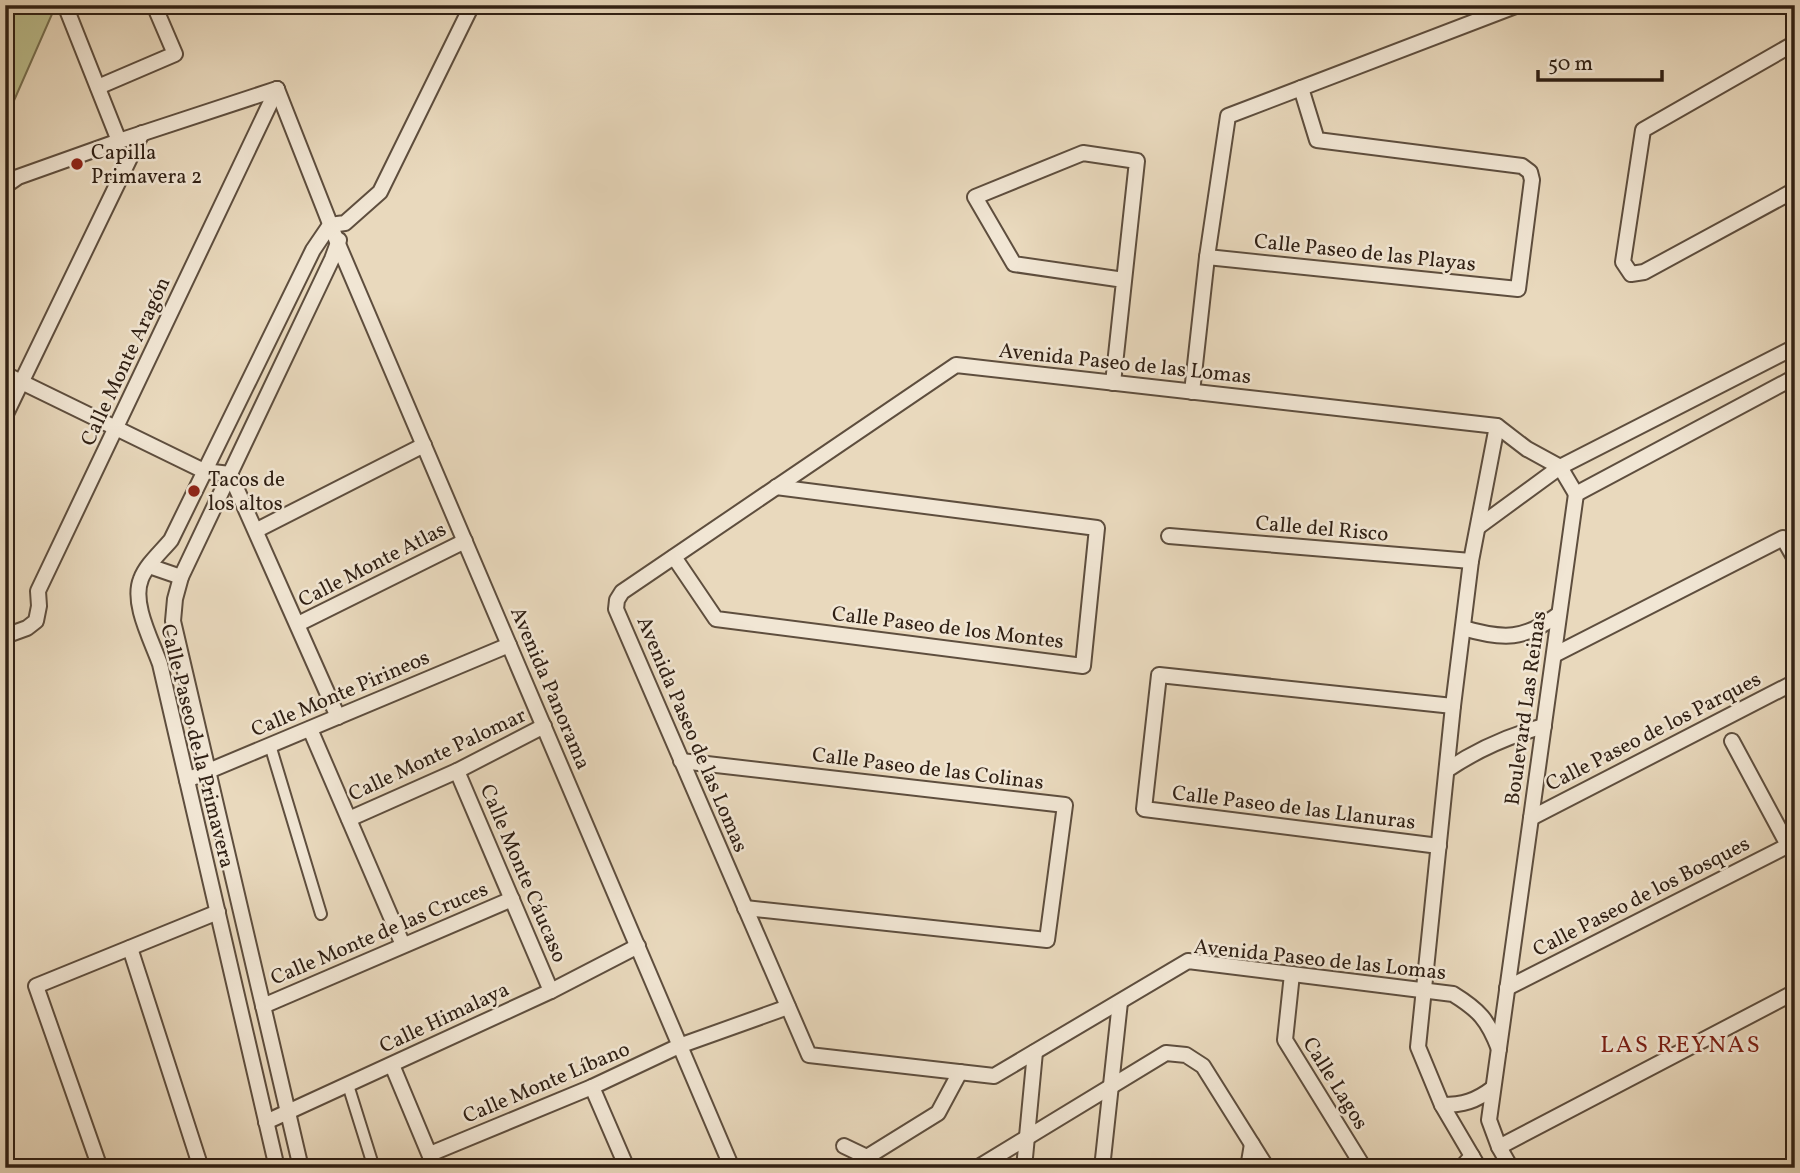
<svg xmlns="http://www.w3.org/2000/svg" width="1800" height="1173" viewBox="0 0 1800 1173" font-family="Vollkorn,serif">
	<rect width="100%" height="100%" fill="#e9d9bd"/>
	<filter id="stains"><feTurbulence type="fractalNoise" baseFrequency=".00286" numOctaves="4"/><feColorMatrix values="0 0 0 0 .2 0 0 0 0 .09 0 0 0 0 .02 0 0 0 .5 -.17"/></filter>
	<radialGradient id="worn" r=".72"><stop offset=".6" stop-color="#630" stop-opacity="0"/><stop offset="1" stop-color="#630" stop-opacity=".3"/></radialGradient>
	<path fill="#bcbe8d" stroke="#766f50" stroke-width="2" d="M 5,5 L 56,5 L 5,121 Z"/>
	<g fill="none" stroke-linecap="round" stroke-linejoin="round">
		<defs>
			<g id="pedestrian">
				<path d="M 270,745 L 321,914"/>
				<path d="M 348,1085 L 374,1168"/>
			</g>
			<g id="minor">
				<path d="M 65,5 L 119,141"/>
				<path d="M 1795,43 L 1643,130 L 1623,262 L 1631,274 L 1644,272 L 1795,190"/>
				<path d="M 98,87 L 175,54 L 154,5"/>
				<path d="M 277,89 L 338,244 L 732,1168"/>
				<path d="M 5,186 L 18,177 L 119,141 L 277,89"/>
				<path d="M 1207,257 L 1518,289 L 1532,180 L 1530,172 L 1522,166 L 1317,140 L 1301,88"/>
				<path d="M 5,374 L 204,471 L 230,474 L 338,717"/>
				<path d="M 1113,383 L 1137,161 L 1083,153 L 975,197 L 1014,264 L 1124,280"/>
				<path d="M 1192,392 L 1207,257 L 1228,116 L 1518,5"/>
				<path d="M 5,416 L 142,133"/>
				<path d="M 1576,494 L 1795,377"/>
				<path d="M 1478,527 L 1560,467 L 1795,347"/>
				<path d="M 257,530 L 424,445"/>
				<path d="M 1169,536 L 1471,561"/>
				<path d="M 674,557 L 716,619 L 1083,666 L 1097,528 L 776,487"/>
				<path d="M 149,566 L 181,577"/>
				<path d="M 298,624 L 465,541"/>
				<path d="M 1463,628 C 1504,640 1524,640 1559,614"/>
				<path d="M 5,636 L 27,628 L 36,621 L 39,606 L 38,591 L 277,89"/>
				<path d="M 1554,655 L 1783,538 L 1795,559"/>
				<path d="M 310,729 L 403,945"/>
				<path d="M 1732,741 L 1788,845"/>
				<path d="M 681,761 L 1065,805 L 1047,940 L 745,908"/>
				<path d="M 1447,770 C 1478,749 1508,736 1544,726"/>
				<path d="M 457,771 L 551,991"/>
				<path d="M 187,780 L 509,645"/>
				<path d="M 1531,818 L 1795,682"/>
				<path d="M 349,819 L 457,771 L 544,726"/>
				<path d="M 1439,846 L 1144,809 L 1159,675 L 1453,706"/>
				<path d="M 130,948 L 201,1168"/>
				<path d="M 1292,974 L 1285,1040 L 1364,1168"/>
				<path d="M 1507,988 L 1795,842"/>
				<path d="M 263,1006 L 512,899"/>
				<path d="M 1499,1049 C 1488,1020 1479,1010 1453,994 L 1188,961 L 994,1076 L 809,1055 L 616,609 L 617,600 L 622,592 L 956,365 L 1497,426 L 1527,449 L 1560,467 L 1576,494"/>
				<path d="M 392,1065 L 435,1168"/>
				<path d="M 592,1087 L 627,1168"/>
				<path d="M 1442,1105 C 1463,1105 1476,1101 1493,1088"/>
				<path d="M 266,1122 L 551,991 L 638,946"/>
				<path d="M 844,1146 L 867,1157 L 938,1113 L 960,1072"/>
				<path d="M 1499,1147 L 1795,992"/>
				<path d="M 430,1154 L 592,1087 L 679,1046 L 788,1007"/>
				<path d="M 100,1168 L 36,986 L 218,912"/>
				<path d="M 277,1168 L 160,664 C 152,641 131,603 141,579 C 146,565 161,552 171,540 L 313,250 L 330,225 L 345,223 L 380,192 L 472,5"/>
				<path d="M 301,1168 L 173,621 L 175,599 L 181,577 L 332,259 L 339,240"/>
				<path d="M 977,1168 L 1166,1053 L 1186,1055 L 1203,1066 L 1267,1168"/>
				<path d="M 1024,1168 L 1035,1052"/>
				<path d="M 1102,1168 L 1120,1002"/>
				<path d="M 1248,1168 L 1252,1144"/>
				<path d="M 1461,1168 L 1472,1156"/>
				<path d="M 1479,1168 L 1442,1105 L 1418,1047 L 1453,706 L 1471,561 L 1497,426"/>
				<path d="M 1511,1168 L 1499,1147 L 1489,1120 L 1576,494"/>
			</g>
		</defs>
		<use href="#pedestrian" stroke="#5e4e3e" stroke-width="14"/>
		<use href="#minor" stroke="#5e4e3e" stroke-width="18"/>
		<use href="#pedestrian" stroke="#f1e6d4" stroke-width="10"/>
		<use href="#minor" stroke="#f1e6d4" stroke-width="14"/>
	</g>
	<g fill="#8f2418" stroke="#f1e6d4" stroke-width="2.5">
		<circle cx="77" cy="164" r="7"/>
		<circle cx="194" cy="491" r="7"/>
	</g>
	<g text-anchor="middle" stroke-width="5" stroke-linejoin="round" paint-order="stroke">
		<g font-size="21" fill="#302014" stroke="#f1e6d4" text-anchor="start">
			<text x="91" y="159">Capilla<tspan x="91" dy="24">Primavera 2</tspan></text>
			<text x="208" y="486">Tacos de<tspan x="208" dy="24">los altos</tspan></text>
		</g>
		<g font-size="21" fill="#302014" stroke="#f1e6d4">
			<text transform="translate(1365 252) rotate(6)" y="7">Calle Paseo de las Playas</text>
			<text transform="translate(125 361) rotate(-65)" y="7">Calle Monte Aragón</text>
			<text transform="translate(1125 363) rotate(6)" y="7">Avenida Paseo de las Lomas</text>
			<text transform="translate(1322 528) rotate(5)" y="7">Calle del Risco</text>
			<text transform="translate(372 564) rotate(-27)" y="7">Calle Monte Atlas</text>
			<text transform="translate(948 627) rotate(7)" y="7">Calle Paseo de los Montes</text>
			<text transform="translate(551 688) rotate(67)" y="7">Avenida Panorama</text>
			<text transform="translate(340 693) rotate(-23)" y="7">Calle Monte Pirineos</text>
			<text transform="translate(1525 708) rotate(-82)" y="7">Boulevard Las Reinas</text>
			<text transform="translate(1653 731) rotate(-27)" y="7">Calle Paseo de los Parques</text>
			<text transform="translate(693 734) rotate(67)" y="7">Avenida Paseo de las Lomas</text>
			<text transform="translate(198 746) rotate(76)" y="7">Calle Paseo de la Primavera</text>
			<text transform="translate(437 754) rotate(-25)" y="7">Calle Monte Palomar</text>
			<text transform="translate(928 768) rotate(7)" y="7">Calle Paseo de las Colinas</text>
			<text transform="translate(1294 807) rotate(7)" y="7">Calle Paseo de las Llanuras</text>
			<text transform="translate(524 873) rotate(67)" y="7">Calle Monte Cáucaso</text>
			<text transform="translate(1641 896) rotate(-27)" y="7">Calle Paseo de los Bosques</text>
			<text transform="translate(379 933) rotate(-23)" y="7">Calle Monte de las Cruces</text>
			<text transform="translate(1320 959) rotate(6)" y="7">Avenida Paseo de las Lomas</text>
			<text transform="translate(444 1017) rotate(-25)" y="7">Calle Himalaya</text>
			<text transform="translate(546 1082) rotate(-23)" y="7">Calle Monte Líbano</text>
			<text transform="translate(1336 1083) rotate(58)" y="7">Calle Lagos</text>
		</g>
		<g font-size="24" letter-spacing="2" fill="#7a1f14" stroke="#f1e6d4">
			<text x="1681" y="1052">LAS REYNAS</text>
		</g>
	</g>
	<rect width="1800" height="1173" fill="none" stroke="#e9d9bd" stroke-width="28"/>
	<rect x="7" y="7" width="1786" height="1159" fill="none" stroke="#302014" stroke-width="3.5"/>
	<rect x="14" y="14" width="1772" height="1145" fill="none" stroke="#302014" stroke-width="2"/>
	<path d="M1538 70v10h124v-10" fill="none" stroke="#302014" stroke-width="3.5"/>
	<text x="1548" y="70" font-size="21" fill="#302014" stroke="#f1e6d4" stroke-width="5" paint-order="stroke">50 m</text>
	<rect width="100%" height="100%" filter="url(#stains)"/>
	<rect width="100%" height="100%" fill="url(#worn)"/>
</svg>
